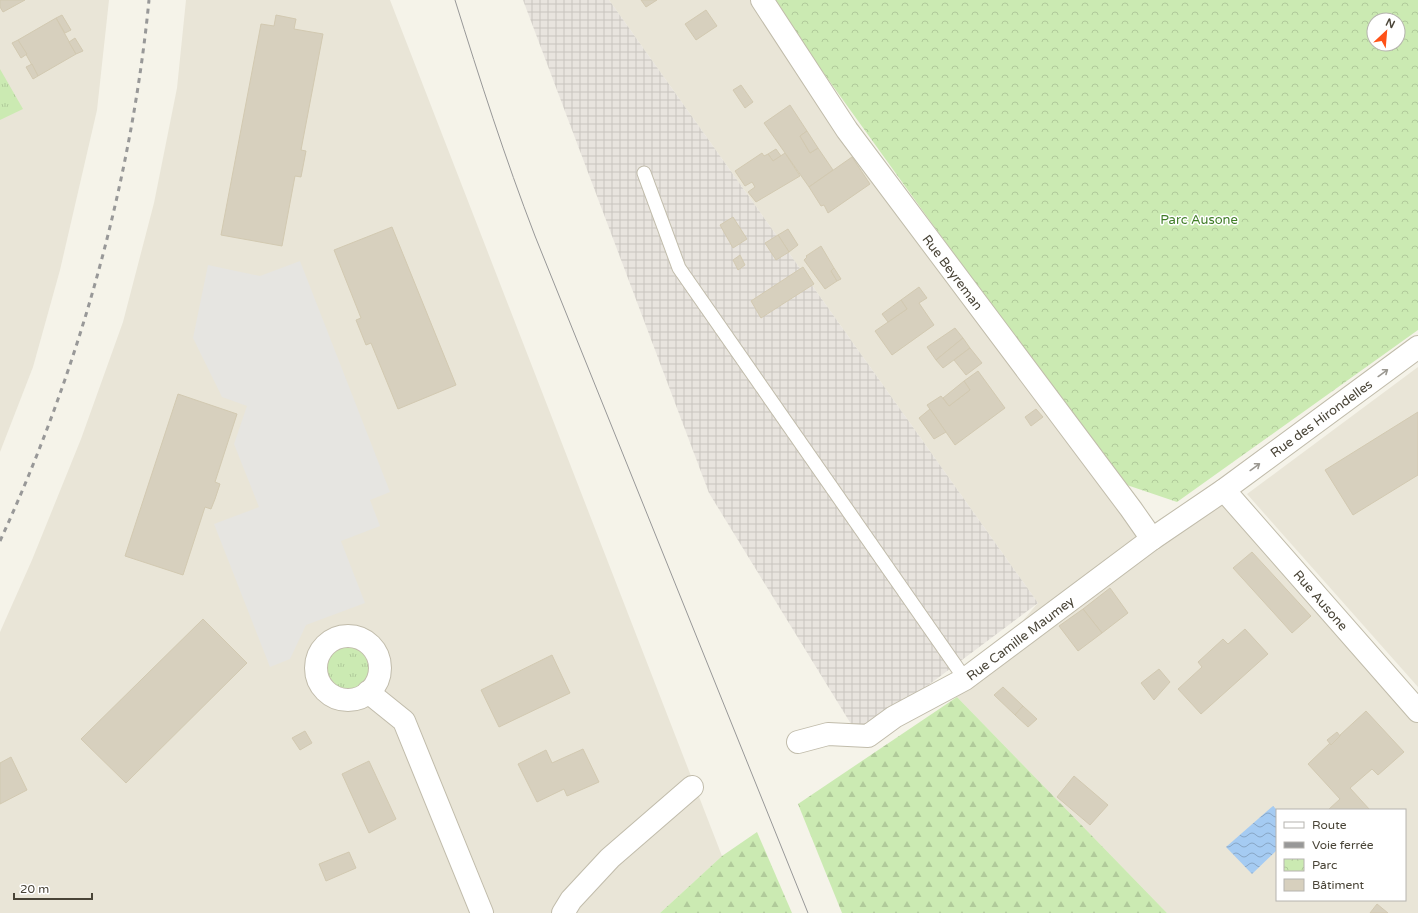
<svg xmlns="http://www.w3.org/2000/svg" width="1418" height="913" viewBox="0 0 1418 913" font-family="'Varela Round',sans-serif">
	<defs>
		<pattern id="industrial-grid" width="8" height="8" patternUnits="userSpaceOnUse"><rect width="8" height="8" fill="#e8e4de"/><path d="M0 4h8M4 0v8" fill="none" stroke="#c8c5bf"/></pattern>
		<pattern id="grass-tufts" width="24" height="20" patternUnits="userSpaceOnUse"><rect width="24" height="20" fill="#cbeab2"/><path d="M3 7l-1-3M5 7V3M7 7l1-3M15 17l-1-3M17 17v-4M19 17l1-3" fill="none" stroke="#b0ca9a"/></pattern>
		<pattern id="forest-firs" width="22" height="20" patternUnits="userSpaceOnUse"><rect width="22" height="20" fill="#cbeab2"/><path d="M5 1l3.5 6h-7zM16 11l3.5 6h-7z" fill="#b0ca9a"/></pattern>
		<pattern id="park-crowns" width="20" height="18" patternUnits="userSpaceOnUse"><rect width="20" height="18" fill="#cbeab2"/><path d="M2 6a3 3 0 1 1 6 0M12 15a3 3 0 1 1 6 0" fill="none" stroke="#b0ca9a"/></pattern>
		<pattern id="water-waves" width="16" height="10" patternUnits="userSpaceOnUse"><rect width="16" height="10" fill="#a5cbf2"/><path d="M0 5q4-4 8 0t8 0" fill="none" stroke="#88a6c5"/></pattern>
	</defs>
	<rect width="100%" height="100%" fill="#f5f3e9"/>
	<g fill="#e9e5d7" fill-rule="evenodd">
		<path d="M 0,0 L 109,0 L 97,110 L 60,270 L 33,367 L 0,452 Z"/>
		<path d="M 186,0 L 390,0 L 722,856 L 660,913 L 0,913 L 0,632 L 32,560 L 81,439 L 123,322 L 154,203 L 177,88 Z"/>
		<path d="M 609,0 L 755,0 L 1152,539 L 1224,490 L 1418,711 L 1418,913 L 1167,913 L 957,697 L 1038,603 ZM 1277,810 L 1405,810 L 1405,900 L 1277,900 Z"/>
		<path d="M 1418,367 L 1418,687 L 1247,494 Z"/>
	</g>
	<path fill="url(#industrial-grid)" d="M 523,0 L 609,0 L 1038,603 L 859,737 L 709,493 Z"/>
	<g fill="url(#grass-tufts)">
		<path d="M 0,69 L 23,109 L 0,120 Z"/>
		<circle cx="347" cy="668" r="22"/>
	</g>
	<g fill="url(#forest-firs)">
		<path d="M 957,697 L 1167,913 L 842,913 L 798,804 Z"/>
		<path d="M 757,832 L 792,913 L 660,913 L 722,856 Z"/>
	</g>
	<path fill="url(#park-crowns)" fill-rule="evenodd" d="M 771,0 L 1418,0 L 1418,330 L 1177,502 L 1118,482 ZM 1374,20 L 1398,20 L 1398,44 L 1374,44 Z"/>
	<path fill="#e6e5e1" d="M 300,261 L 390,492 L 370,500 L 380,526 L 341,541 L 365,603 L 306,625 L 290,659 L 270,667 L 214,524 L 259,507 L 234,444 L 247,406 L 222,397 L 193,338 L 208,265 L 260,276 Z"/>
	<path fill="url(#water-waves)" d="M 1273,806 L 1277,810 L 1277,850 L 1252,874 L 1226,847 Z"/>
	<g fill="#d7d0be" stroke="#d2c9b1">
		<path d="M 0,0 L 25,0 L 3,12 L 0,7 Z"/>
		<path d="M 641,0 L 657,0 L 646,7 Z"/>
		<path d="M 706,10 L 717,26 L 696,40 L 685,24 Z"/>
		<path d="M 62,15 L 71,30 L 65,33 L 56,18 Z"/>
		<path d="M 276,15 L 296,19 L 294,29 L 323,34 L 301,150 L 306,151 L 301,177 L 295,176 L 282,246 L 221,235 L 261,24 L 274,26 Z"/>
		<path d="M 56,18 L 76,54 L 38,76 L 18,40 Z"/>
		<path d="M 75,38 L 83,51 L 76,54 L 69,42 Z"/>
		<path d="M 18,40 L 27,54 L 21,58 L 12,43 Z"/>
		<path d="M 32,64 L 38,76 L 33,79 L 26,67 Z"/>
		<path d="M 741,85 L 753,102 L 745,108 L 733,90 Z"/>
		<path d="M 790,105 L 807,131 L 800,136 L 810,153 L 818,148 L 833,170 L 809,187 L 764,123 Z"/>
		<path d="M 807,131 L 818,148 L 810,153 L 800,136 Z"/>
		<path d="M 776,149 L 781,156 L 773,161 L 768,154 Z"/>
		<path d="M 762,153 L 764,156 L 768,154 L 773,161 L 785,153 L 800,176 L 756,202 L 748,192 L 755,187 L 752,182 L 745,186 L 735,171 Z"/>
		<path d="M 852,157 L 870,184 L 828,213 L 824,205 L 821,206 L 809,187 Z"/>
		<path d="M 733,217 L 747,239 L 733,248 L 720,225 Z"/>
		<path d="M 392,227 L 456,385 L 398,409 L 371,343 L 366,345 L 356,320 L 361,318 L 334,250 Z"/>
		<path d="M 788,229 L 798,245 L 789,252 L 778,235 Z"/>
		<path d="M 778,235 L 789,252 L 776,260 L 765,243 Z"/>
		<path d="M 821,246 L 834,268 L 831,271 L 837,281 L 825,289 L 804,260 L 807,257 L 806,256 Z"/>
		<path d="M 740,255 L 745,265 L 738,270 L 733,260 Z"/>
		<path d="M 803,267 L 814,284 L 761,318 L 751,301 Z"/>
		<path d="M 834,268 L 841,279 L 837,281 L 831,271 Z"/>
		<path d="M 919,287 L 927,298 L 919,303 L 934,325 L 892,355 L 875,331 L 907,309 L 901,300 Z"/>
		<path d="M 901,300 L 907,309 L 888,322 L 882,314 Z"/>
		<path d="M 955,328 L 963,338 L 936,360 L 927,347 Z"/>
		<path d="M 963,338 L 970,348 L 943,368 L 936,360 Z"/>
		<path d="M 970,348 L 982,363 L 966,375 L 954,360 Z"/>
		<path d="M 978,371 L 1005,408 L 955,445 L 927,405 L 941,396 L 949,406 L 970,390 L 964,381 Z"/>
		<path d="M 964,381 L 970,390 L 949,406 L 943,398 Z"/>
		<path d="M 178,394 L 237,414 L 215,482 L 220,484 L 215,499 L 211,509 L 205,507 L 183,575 L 125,556 Z"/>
		<path d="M 930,409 L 946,432 L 934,439 L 919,418 Z"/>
		<path d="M 1036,409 L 1043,417 L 1031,426 L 1025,417 Z"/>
		<path d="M 1418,412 L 1418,475 L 1353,515 L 1325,470 Z"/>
		<path d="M 1252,552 L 1311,616 L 1292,633 L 1233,568 Z"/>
		<path d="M 1110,588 L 1128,613 L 1102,633 L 1083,609 Z"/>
		<path d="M 1083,609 L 1102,633 L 1078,651 L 1059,626 Z"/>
		<path d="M 203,619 L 247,663 L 126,783 L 81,739 Z"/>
		<path d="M 1245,629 L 1268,654 L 1201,714 L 1178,689 L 1202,667 L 1198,662 L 1223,639 L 1228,644 Z"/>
		<path d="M 552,655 L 570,693 L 499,727 L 481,690 Z"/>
		<path d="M 1159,669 L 1170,682 L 1154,700 L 1141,683 Z"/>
		<path d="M 1003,687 L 1023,706 L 1015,715 L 994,695 Z"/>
		<path d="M 1023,706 L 1037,719 L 1028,727 L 1015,715 Z"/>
		<path d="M 1366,711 L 1404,752 L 1378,775 L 1372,769 L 1350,788 L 1370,810 L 1328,810 L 1340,799 L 1308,764 L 1330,743 L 1331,745 L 1340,736 L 1340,735 Z"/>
		<path d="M 305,731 L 312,743 L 300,750 L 292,738 Z"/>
		<path d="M 1337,732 L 1340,736 L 1331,745 L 1327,740 Z"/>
		<path d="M 583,749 L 599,782 L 567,796 L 564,789 L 537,802 L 518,764 L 546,750 L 552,763 Z"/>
		<path d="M 11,757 L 27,790 L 0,804 L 0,763 Z"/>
		<path d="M 369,761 L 396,819 L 369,833 L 342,774 Z"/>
		<path d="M 1074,776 L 1108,805 L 1090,825 L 1057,797 Z"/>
		<path d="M 349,852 L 356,868 L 326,881 L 319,864 Z"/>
		<path d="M 1377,904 L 1388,913 L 1370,913 Z"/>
	</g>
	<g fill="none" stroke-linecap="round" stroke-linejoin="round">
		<defs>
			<path id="lane" d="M 644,173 L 679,268 L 965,679"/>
			<g id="street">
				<path d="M 762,0 L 847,130 L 1131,509 L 1152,539"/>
				<path d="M 1224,490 L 1418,711"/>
				<circle cx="348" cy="668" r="32"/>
				<path d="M 368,692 L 404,721 L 482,913"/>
				<path d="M 798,742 L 828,734 L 868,736 L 894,717 L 965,679 L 1152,539 L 1224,490 L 1418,347"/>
				<path d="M 563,913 L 571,900 L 610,858 L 692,787"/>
			</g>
		</defs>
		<use href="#lane" stroke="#c1bcab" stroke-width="15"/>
		<use href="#street" stroke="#c1bcab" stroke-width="24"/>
		<use href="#lane" stroke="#fff" stroke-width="13"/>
		<use href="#street" stroke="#fff" stroke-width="22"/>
		<path stroke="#989898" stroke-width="1" d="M 455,0 C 480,80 505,158 535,236 L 808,913"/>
		<path stroke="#989898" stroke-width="3" stroke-dasharray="5 5" stroke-linecap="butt" d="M 0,541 C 78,372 131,185 149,0"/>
	</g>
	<defs><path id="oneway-shaft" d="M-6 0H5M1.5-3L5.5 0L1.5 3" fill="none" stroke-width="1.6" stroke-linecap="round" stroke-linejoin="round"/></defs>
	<g stroke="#9b9891">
		<use href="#oneway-shaft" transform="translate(1383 373) rotate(-36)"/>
		<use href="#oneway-shaft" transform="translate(1255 467) rotate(-36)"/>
	</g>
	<g text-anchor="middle" stroke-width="3" stroke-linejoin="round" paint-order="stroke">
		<g font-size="13" fill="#407d28" stroke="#fff">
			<text x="1199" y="224">Parc Ausone</text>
		</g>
		<g font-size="13" fill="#494437" stroke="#fff">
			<text transform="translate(953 272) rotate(53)" y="5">Rue Beyreman</text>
			<text transform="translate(1321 418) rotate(-36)" y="5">Rue des Hirondelles</text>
			<text transform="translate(1321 600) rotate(49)" y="5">Rue Ausone</text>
			<text transform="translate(1020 638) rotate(-37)" y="5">Rue Camille Maumey</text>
		</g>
	</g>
	<rect x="1276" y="809" width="130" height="92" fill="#ffffff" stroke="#b6b4af"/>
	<rect x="1284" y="822" width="20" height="6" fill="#ffffff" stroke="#b6b4af"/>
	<text x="1312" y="829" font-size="12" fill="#494437">Route</text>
	<rect x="1284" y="842" width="20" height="6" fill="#989898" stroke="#b6b4af"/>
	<text x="1312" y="849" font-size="12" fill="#494437">Voie ferrée</text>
	<rect x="1284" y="859" width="20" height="12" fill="url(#park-crowns)" stroke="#b6b4af"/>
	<text x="1312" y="869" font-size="12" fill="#494437">Parc</text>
	<rect x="1284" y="879" width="20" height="12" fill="#d7d0be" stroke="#b6b4af"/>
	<text x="1312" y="889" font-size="12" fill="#494437">Bâtiment</text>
	<g transform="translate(1386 32) rotate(26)"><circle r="19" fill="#ffffff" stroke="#b6b4af"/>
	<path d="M0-3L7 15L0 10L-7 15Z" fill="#ff5117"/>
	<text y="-6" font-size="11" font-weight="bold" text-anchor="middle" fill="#494437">N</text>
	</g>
	<path d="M14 893v6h78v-6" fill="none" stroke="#494437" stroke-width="2"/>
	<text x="20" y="893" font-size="12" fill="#494437" stroke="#ffffff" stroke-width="3" paint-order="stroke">20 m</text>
</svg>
